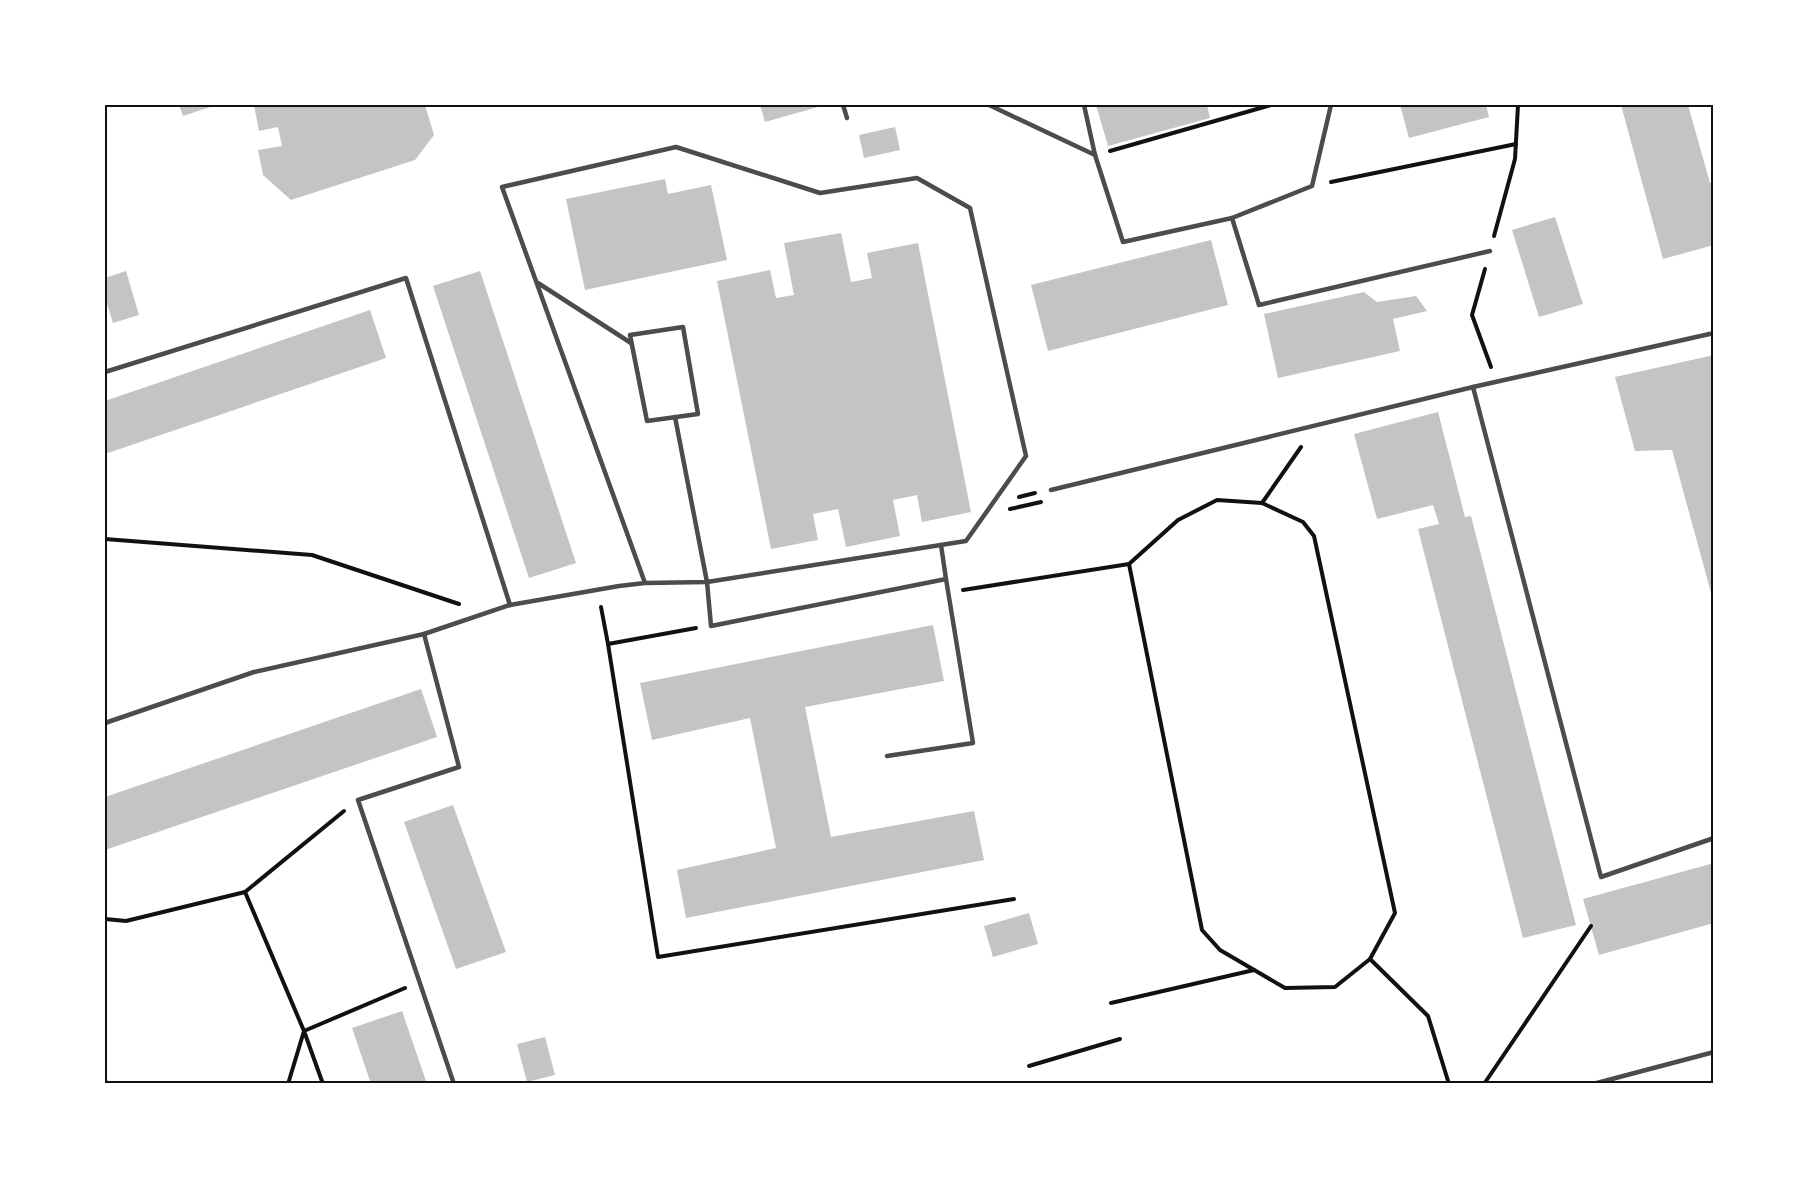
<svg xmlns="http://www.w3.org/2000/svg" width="1819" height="1189" viewBox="0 0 1819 1189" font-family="Manrope,sans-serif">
	<rect width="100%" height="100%" fill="#fff"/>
	<g fill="#c4c4c4">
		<path d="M 179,105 L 216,105 L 183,116 Z"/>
		<path d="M 254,105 L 425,105 L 434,135 L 415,160 L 291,200 L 263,175 L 258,150 L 282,146 L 278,127 L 259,131 Z"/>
		<path d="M 760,105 L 818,105 L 818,107 L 765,122 Z"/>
		<path d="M 1096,105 L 1207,105 L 1210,118 L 1108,146 Z"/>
		<path d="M 1400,105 L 1486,105 L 1489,117 L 1409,138 Z"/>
		<path d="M 1621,105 L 1688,105 L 1710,183 L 1714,182 L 1714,245 L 1663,259 Z"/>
		<path d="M 895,127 L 900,150 L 864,158 L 859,135 Z"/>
		<path d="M 665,179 L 668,194 L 711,185 L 727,260 L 585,290 L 566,199 Z"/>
		<path d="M 1555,217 L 1583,304 L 1539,317 L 1512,230 Z"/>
		<path d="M 841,233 L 851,282 L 872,278 L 867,253 L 918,243 L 971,512 L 922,522 L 917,495 L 893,500 L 900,536 L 846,547 L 838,509 L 813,514 L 818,540 L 771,549 L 717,281 L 770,270 L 776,298 L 794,295 L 784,243 Z"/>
		<path d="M 1211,240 L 1228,305 L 1048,351 L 1031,285 Z"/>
		<path d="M 126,271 L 139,315 L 113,323 L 105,297 L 105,278 Z"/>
		<path d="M 480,271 L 576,563 L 529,578 L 433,286 Z"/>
		<path d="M 1364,292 L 1377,302 L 1416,296 L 1427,311 L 1393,319 L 1400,351 L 1278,378 L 1264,314 Z"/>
		<path d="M 370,310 L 386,358 L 105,454 L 105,401 Z"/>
		<path d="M 1714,355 L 1714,600 L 1713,600 L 1672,450 L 1635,451 L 1615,377 Z"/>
		<path d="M 1438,412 L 1465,517 L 1471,516 L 1576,925 L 1523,938 L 1418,529 L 1439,524 L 1433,505 L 1377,519 L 1354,434 Z"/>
		<path d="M 933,625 L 944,681 L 805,707 L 831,837 L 974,811 L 984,860 L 686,918 L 677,870 L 776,848 L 750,718 L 652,740 L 640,683 Z"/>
		<path d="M 421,689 L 437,737 L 105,850 L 105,797 Z"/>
		<path d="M 453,805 L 506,952 L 456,969 L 404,822 Z"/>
		<path d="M 1714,863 L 1714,923 L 1599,955 L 1583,899 Z"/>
		<path d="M 1029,913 L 1038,944 L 993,957 L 984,926 Z"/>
		<path d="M 402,1011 L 427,1084 L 371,1084 L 352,1028 Z"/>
		<path d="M 545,1037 L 555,1075 L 527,1082 L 517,1044 Z"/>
	</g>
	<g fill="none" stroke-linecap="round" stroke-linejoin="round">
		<g stroke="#111" stroke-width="4">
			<path d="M 1110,151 L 1271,105"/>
			<path d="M 1331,182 L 1516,144"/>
			<path d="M 1494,236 L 1515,159 L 1518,105"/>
			<path d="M 1485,269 L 1472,315 L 1491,367"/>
			<path d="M 1019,497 L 1035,493"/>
			<path d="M 1217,500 L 1262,503 L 1303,522 L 1314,536 L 1395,913 L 1370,959 L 1335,987 L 1285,988 L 1220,950 L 1202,930 L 1129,564 L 1178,520 Z"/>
			<path d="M 1262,503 L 1301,447"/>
			<path d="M 1010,509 L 1041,502"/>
			<path d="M 105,539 L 312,555 L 459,604"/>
			<path d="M 963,590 L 1129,564"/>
			<path d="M 601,607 L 608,644 L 696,628"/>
			<path d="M 608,644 L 658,957 L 1014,899"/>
			<path d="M 105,919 L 126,921 L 245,892"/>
			<path d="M 1370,959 L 1428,1016 L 1449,1084"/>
			<path d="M 1111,1003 L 1254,970"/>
			<path d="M 1029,1066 L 1120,1039"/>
			<path d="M 288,1084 L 304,1031 L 245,892 L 344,811"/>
			<path d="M 323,1084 L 304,1031 L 405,988"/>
			<path d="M 1484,1084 L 1591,926"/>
		</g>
		<g stroke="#4c4c4c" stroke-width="4.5">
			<path d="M 843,105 L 847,118"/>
			<path d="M 989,105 L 1095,155"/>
			<path d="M 1084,105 L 1095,155 L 1123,242 L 1232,218 L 1259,305 L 1490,251"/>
			<path d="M 1232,218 L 1312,186 L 1331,105"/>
			<path d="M 538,283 L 631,343"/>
			<path d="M 683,327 L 698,414 L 647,421 L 630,335 Z"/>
			<path d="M 105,372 L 406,278 L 510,605"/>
			<path d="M 1473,387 L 1601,877 L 1714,838"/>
			<path d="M 675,417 L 707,582 L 711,626 L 946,579 L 973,743 L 887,756"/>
			<path d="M 1051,490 L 1473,387 L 1714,333"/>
			<path d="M 941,545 L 946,579"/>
			<path d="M 424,634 L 459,767 L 358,800 L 454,1084"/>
			<path d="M 105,723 L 254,672 L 424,634 L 510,605 L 619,586 L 645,583 L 707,582 L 966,541 L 1026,456 L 970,208 L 917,178 L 820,193 L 676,147 L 502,187 L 645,583"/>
			<path d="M 105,1080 L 106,1084"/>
			<path d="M 1593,1084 L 1714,1052"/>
		</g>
	</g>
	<rect width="1819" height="1189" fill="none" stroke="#ffffff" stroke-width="213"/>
	<rect x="106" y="106" width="1606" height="976" fill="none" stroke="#111" stroke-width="2"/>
</svg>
